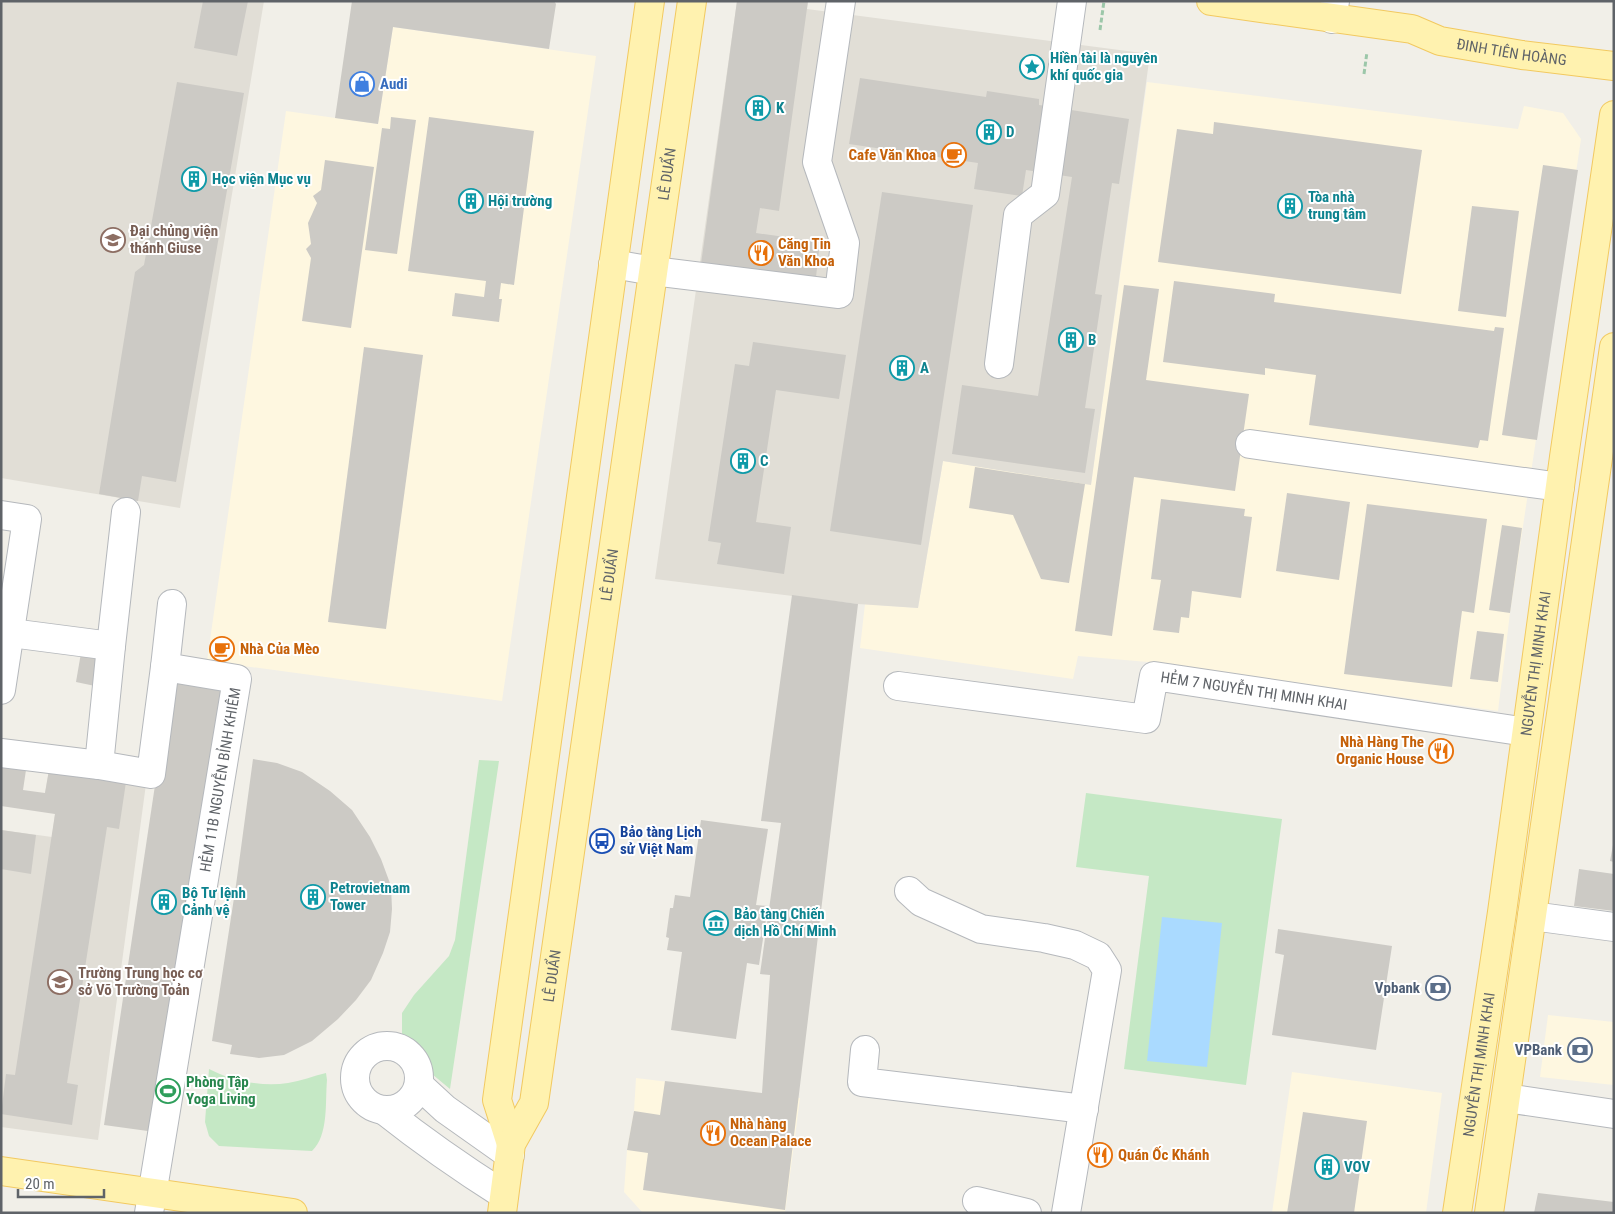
<svg xmlns="http://www.w3.org/2000/svg" width="1615" height="1214" viewBox="0 0 1615 1214" font-family="'Roboto Condensed',sans-serif">
	<rect width="100%" height="100%" fill="#f1efe8"/>
	<g fill="#fef7e0">
		<path d="M 393,27 L 596,56 L 502,701 L 207,661 L 286,111 L 378,124 Z"/>
		<path d="M 1147,82 L 1518,129 L 1524,106 L 1563,113 L 1581,139 L 1510,613 L 1498,711 L 1148,662 L 1078,656 L 1073,679 L 860,648 L 865,604 L 918,608 L 943,461 L 1091,484 Z"/>
		<path d="M 1548,1015 L 1614,1022 L 1614,1085 L 1540,1077 Z"/>
		<path d="M 1292,1072 L 1442,1093 L 1426,1213 L 1272,1213 Z"/>
		<path d="M 636,1078 L 800,1098 L 785,1213 L 642,1212 L 624,1192 L 627,1150 L 634,1111 Z"/>
	</g>
	<g fill="#e1ded6">
		<path d="M 1,1 L 264,1 L 180,508 L 1,478 Z"/>
		<path d="M 737,1 L 808,1 L 807,9 L 1150,54 L 1091,485 L 943,461 L 918,608 L 858,604 L 655,579 Z"/>
		<path d="M 49,770 L 146,784 L 98,1140 L 1,1127 L 1,830 L 52,837 L 55,814 L 45,793 Z"/>
	</g>
	<g fill="#c5e8c5">
		<path d="M 479,760 L 499,761 L 450,1089 L 432,1074 L 402,1035 L 402,1013 L 414,995 L 449,956 L 455,940 Z"/>
		<path d="M 1086,793 L 1282,819 L 1246,1085 L 1124,1069 L 1149,876 L 1076,867 Z"/>
		<path d="M 209,1069 C 232,1081 262,1087 288,1083 C 301,1081 313,1076 326,1073 L 327,1080 C 325,1102 329,1135 312,1151 L 219,1146 L 209,1136 L 205,1122 Z"/>
	</g>
	<path fill="#aadaff" d="M 1162,917 L 1222,923 L 1207,1067 L 1147,1061 Z"/>
	<g fill="#cccac5">
		<path d="M 203,1 L 248,1 L 237,56 L 194,48 Z"/>
		<path d="M 352,1 L 554,1 L 556,4 L 549,49 L 393,27 L 378,124 L 335,118 Z"/>
		<path d="M 737,1 L 808,1 L 779,211 L 760,208 L 756,233 L 820,242 L 816,277 L 701,264 Z"/>
		<path d="M 860,78 L 986,97 L 987,91 L 1039,99 L 1039,105 L 1129,119 L 1119,184 L 1112,183 L 1095,294 L 1102,295 L 1085,408 L 1095,409 L 1085,473 L 952,454 L 962,385 L 1038,396 L 1072,177 L 1026,170 L 1022,196 L 974,189 L 978,163 L 849,144 Z"/>
		<path d="M 177,82 L 244,93 L 176,482 L 142,476 L 138,501 L 99,494 L 135,272 L 144,265 Z"/>
		<path d="M 391,117 L 416,120 L 397,254 L 365,250 L 382,128 L 390,129 Z"/>
		<path d="M 429,117 L 534,131 L 514,285 L 501,283 L 499,299 L 502,299 L 499,322 L 452,316 L 455,293 L 484,297 L 486,281 L 408,271 Z"/>
		<path d="M 1214,122 L 1422,150 L 1401,294 L 1158,262 L 1177,129 L 1213,134 Z"/>
		<path d="M 325,160 L 374,167 L 351,328 L 302,321 L 311,258 L 306,249 L 311,244 L 308,223 L 317,203 L 313,196 L 321,190 Z"/>
		<path d="M 1543,165 L 1578,170 L 1537,440 L 1502,435 Z"/>
		<path d="M 882,192 L 973,205 L 921,545 L 830,531 Z"/>
		<path d="M 1472,206 L 1519,211 L 1506,317 L 1458,311 Z"/>
		<path d="M 1174,281 L 1275,294 L 1274,302 L 1494,331 L 1495,327 L 1504,328 L 1488,441 L 1480,440 L 1478,448 L 1309,425 L 1316,375 L 1265,368 L 1265,375 L 1163,362 Z"/>
		<path d="M 1124,285 L 1159,289 L 1146,380 L 1249,394 L 1235,491 L 1134,477 L 1112,636 L 1075,631 Z"/>
		<path d="M 753,342 L 846,355 L 839,399 L 776,390 L 756,522 L 791,527 L 784,574 L 717,564 L 721,543 L 708,541 L 735,364 L 749,366 Z"/>
		<path d="M 364,347 L 423,355 L 386,629 L 328,622 Z"/>
		<path d="M 975,467 L 1085,484 L 1069,583 L 1041,579 L 1013,515 L 969,508 Z"/>
		<path d="M 1287,493 L 1350,502 L 1339,580 L 1276,571 Z"/>
		<path d="M 1161,499 L 1245,509 L 1244,516 L 1252,517 L 1241,598 L 1192,591 L 1189,618 L 1181,617 L 1179,633 L 1153,630 L 1161,580 L 1151,579 Z"/>
		<path d="M 1367,504 L 1487,519 L 1474,613 L 1462,611 L 1452,687 L 1344,674 Z"/>
		<path d="M 1502,525 L 1522,528 L 1510,613 L 1489,610 Z"/>
		<path d="M 792,595 L 858,604 L 785,1210 L 643,1190 L 648,1153 L 627,1150 L 634,1111 L 660,1115 L 665,1081 L 762,1093 L 770,975 L 760,974 L 781,823 L 761,821 Z"/>
		<path d="M 1477,631 L 1504,634 L 1498,682 L 1470,679 Z"/>
		<path d="M 82,647 L 101,651 L 95,686 L 76,682 Z"/>
		<path d="M 172,672 L 223,679 L 155,1132 L 104,1125 Z"/>
		<path d="M 253,759 L 277,763 L 302,772 L 330,791 L 352,810 L 370,837 L 381,859 L 391,886 L 392,909 L 390,932 L 383,953 L 371,980 L 356,1000 L 338,1019 L 312,1041 L 284,1055 L 259,1058 L 230,1054 L 232,1045 L 212,1041 L 236,885 Z"/>
		<path d="M 1,767 L 26,770 L 23,790 L 45,793 L 49,770 L 126,782 L 119,829 L 107,827 L 67,1083 L 78,1085 L 72,1125 L 1,1114 L 6,1074 L 15,1075 L 55,814 L 1,806 Z"/>
		<path d="M 701,820 L 768,829 L 756,905 L 768,906 L 759,965 L 747,963 L 736,1039 L 671,1030 L 682,952 L 667,950 L 669,938 L 666,937 L 670,908 L 673,908 L 675,895 L 690,897 Z"/>
		<path d="M 1,830 L 36,835 L 31,874 L 1,869 Z"/>
		<path d="M 1613,845 L 1614,845 L 1614,862 L 1610,861 Z"/>
		<path d="M 1579,869 L 1614,874 L 1614,911 L 1574,906 Z"/>
		<path d="M 1278,929 L 1392,946 L 1376,1050 L 1272,1035 L 1284,955 L 1275,953 Z"/>
		<path d="M 1303,1112 L 1367,1121 L 1354,1213 L 1287,1213 Z"/>
		<path d="M 1538,1193 L 1614,1202 L 1614,1213 L 1534,1213 Z"/>
	</g>
	<g fill="none" stroke-linecap="round" stroke-linejoin="round">
		<defs>
			<g id="minor">
				<path d="M 1332,19 L 1335,1"/>
				<path d="M 613,264 L 653,271 L 839,294 L 845,243 L 817,162 L 841,1"/>
				<path d="M 999,364 L 1018,215 L 1045,194 L 1072,1"/>
				<path d="M 1250,444 L 1560,487"/>
				<path d="M 1,515 L 27,519 L 1,690"/>
				<path d="M 11,633 L 111,646 L 99,765"/>
				<path d="M 111,646 L 126,512"/>
				<path id="s1" d="M 898,686 L 1146,719 L 1154,676 L 1526,732"/>
				<path d="M 1,753 L 99,765 L 151,774 L 165,667"/>
				<path d="M 909,891 L 921,902 L 981,929 L 1044,938 L 1075,945 L 1098,956 L 1107,970 L 1066,1213"/>
				<path d="M 1532,916 L 1614,927"/>
				<circle cx="387" cy="1078" r="32"/>
				<path d="M 865,1050 L 862,1082 L 1084,1109"/>
				<path d="M 419,1085 L 445,1109 L 510,1155"/>
				<path d="M 1506,1098 L 1614,1114"/>
				<path d="M 385,1111 C 424,1142 463,1169 504,1195"/>
				<path d="M 977,1201 L 1027,1213"/>
				<path id="s2" d="M 149,1213 L 237,679 L 165,667 L 172,604"/>
			</g>
			<g id="major">
				<path id="s3" d="M 1211,1 L 1412,29 L 1440,41 L 1522,55 L 1614,66"/>
				<path d="M 511,1144 L 497,1100 L 650,1"/>
				<path d="M 1,1171 L 293,1213"/>
				<path id="s4" d="M 502,1213 L 511,1144 L 534,1103 L 692,1"/>
				<path id="s5" d="M 1457,1213 L 1502,912 L 1564,457 L 1614,115"/>
				<path d="M 1489,1213 L 1614,347"/>
			</g>
		</defs>
		<use href="#minor" stroke="#b5b8bc" stroke-width="30"/>
		<use href="#major" stroke="#f2c960" stroke-width="30"/>
		<g stroke="#9cc7a9" stroke-width="3" stroke-dasharray="5 2.5" stroke-linecap="butt">
			<path d="M 1100,30 L 1104,1"/>
			<path d="M 1364,74 L 1367,52"/>
		</g>
		<use href="#minor" stroke="#fff" stroke-width="28"/>
		<use href="#major" stroke="#fff2af" stroke-width="28"/>
	</g>
	<defs>
		<symbol id="sight-ring" viewBox="-11 -11 22 22"><circle r="9.5" fill="#fff" stroke="#0f9aa8" stroke-width="1.5"/><path d="M0-6L1.8-2.2L6-1.7L2.9 1.2L3.7 5.4L0 3.3L-3.7 5.4L-2.9 1.2L-6-1.7L-1.8-2.2Z" fill="#0f9aa8"/></symbol>
		<symbol id="shop-ring" viewBox="-11 -11 22 22"><circle r="9.5" fill="#fff" stroke="#3f7fe0" stroke-width="1.5"/><path d="M-5-2.5h2.3a2.7 3.5 0 0 1 5.4 0H5L5.5 6h-11ZM-1.5-2.5h3a1.5 2.3 0 0 0-3 0Z" fill="#3f7fe0"/></symbol>
		<symbol id="building-ring" viewBox="-11 -11 22 22"><circle r="9.5" fill="#fff" stroke="#0f9aa8" stroke-width="1.5"/><path d="M-4-6H4V6H1V3H-1V6H-4ZM-2.5-4.3h1.7v1.8h-1.7ZM.8-4.3h1.7v1.8H.8ZM-2.5-1h1.7V.8h-1.7ZM.8-1h1.7V.8H.8Z" fill="#0f9aa8"/></symbol>
		<symbol id="cafe-ring" viewBox="-11 -11 22 22"><circle r="9.5" fill="#fff" stroke="#e8710a" stroke-width="1.5"/><path d="M-5.5-4.5H6V0H3Q3 3.5 0 3.5H-2.5Q-5.5 3.5-5.5 0ZM3-3.2v2h1.7v-2ZM-6 4.5H4V6H-6Z" fill="#e8710a"/></symbol>
		<symbol id="university-ring" viewBox="-11 -11 22 22"><circle r="9.5" fill="#fff" stroke="#8d6e63" stroke-width="1.5"/><path d="M0-5L7-2L0 1L-7-2ZM-4 1L0 2.5L4 1V4Q0 6-4 4Z" fill="#8d6e63"/></symbol>
		<symbol id="restaurant-ring" viewBox="-11 -11 22 22"><circle r="9.5" fill="#fff" stroke="#e8710a" stroke-width="1.5"/><path d="M-5-6h1v4h1v-4h1v4h1v-4h1v5L-1.5 .5V6h-2V.5L-5-1ZM5-6V6H3V1.5H1.5Q1.5-4 5-6Z" fill="#e8710a"/></symbol>
		<symbol id="bus-ring" viewBox="-11 -11 22 22"><circle r="9.5" fill="#fff" stroke="#1a4fb4" stroke-width="1.5"/><path d="M-5-6H5V4H4V6H2V4H-2V6H-4V4H-5ZM-3.5-4V0h7V-4ZM-3.5 1.2v1.5H-2V1.2ZM2 1.2v1.5H3.5V1.2Z" fill="#1a4fb4"/></symbol>
		<symbol id="museum-ring" viewBox="-11 -11 22 22"><circle r="9.5" fill="#fff" stroke="#0f9aa8" stroke-width="1.5"/><path d="M0-6L6-3V-2H-6V-3ZM-5-1h2V3h-2ZM-1-1h2V3h-2ZM3-1h2V3H3ZM-6 4H6V6H-6Z" fill="#0f9aa8"/></symbol>
		<symbol id="school-ring" viewBox="-11 -11 22 22"><circle r="9.5" fill="#fff" stroke="#8d6e63" stroke-width="1.5"/><path d="M0-5L7-2L0 1L-7-2ZM-4 1L0 2.5L4 1V4Q0 6-4 4Z" fill="#8d6e63"/></symbol>
		<symbol id="bank-ring" viewBox="-11 -11 22 22"><circle r="9.5" fill="#fff" stroke="#5c6f8a" stroke-width="1.5"/><path d="M-6-4H6V4H-6ZM0-2.3a2.3 2.3 0 1 0 0 4.6a2.3 2.3 0 1 0 0-4.6Z" fill="#5c6f8a"/></symbol>
		<symbol id="stadium-ring" viewBox="-11 -11 22 22"><circle r="9.5" fill="#fff" stroke="#2e9e5b" stroke-width="1.5"/><path d="M0-5a6.5 5 0 1 0 0 10a6.5 5 0 1 0 0-10ZM-3.5-1.8h7v3.6h-7Z" fill="#2e9e5b"/></symbol>
	</defs>
	<g fill-rule="evenodd">
		<use href="#sight-ring" x="1018" y="53" width="28" height="28"/>
		<use href="#shop-ring" x="348" y="70" width="28" height="28"/>
		<use href="#building-ring" x="744" y="94" width="28" height="28"/>
		<use href="#building-ring" x="975" y="118" width="28" height="28"/>
		<use href="#cafe-ring" x="940" y="141" width="28" height="28"/>
		<use href="#building-ring" x="180" y="165" width="28" height="28"/>
		<use href="#building-ring" x="457" y="187" width="28" height="28"/>
		<use href="#building-ring" x="1276" y="192" width="28" height="28"/>
		<use href="#university-ring" x="99" y="226" width="28" height="28"/>
		<use href="#restaurant-ring" x="747" y="239" width="28" height="28"/>
		<use href="#building-ring" x="1057" y="326" width="28" height="28"/>
		<use href="#building-ring" x="888" y="354" width="28" height="28"/>
		<use href="#building-ring" x="729" y="447" width="28" height="28"/>
		<use href="#cafe-ring" x="208" y="635" width="28" height="28"/>
		<use href="#restaurant-ring" x="1427" y="737" width="28" height="28"/>
		<use href="#bus-ring" x="588" y="827" width="28" height="28"/>
		<use href="#building-ring" x="299" y="883" width="28" height="28"/>
		<use href="#building-ring" x="150" y="888" width="28" height="28"/>
		<use href="#museum-ring" x="702" y="909" width="28" height="28"/>
		<use href="#school-ring" x="46" y="968" width="28" height="28"/>
		<use href="#bank-ring" x="1424" y="974" width="28" height="28"/>
		<use href="#bank-ring" x="1566" y="1036" width="28" height="28"/>
		<use href="#stadium-ring" x="154" y="1077" width="28" height="28"/>
		<use href="#restaurant-ring" x="699" y="1119" width="28" height="28"/>
		<use href="#restaurant-ring" x="1086" y="1141" width="28" height="28"/>
		<use href="#building-ring" x="1313" y="1153" width="28" height="28"/>
	</g>
	<g text-anchor="middle" stroke-width="4" stroke-linejoin="round" paint-order="stroke">
		<g font-size="15" fill="#5f6368" stroke="#fff">
			<text dy="5" stroke="none"><textPath href="#s3" startOffset="306">ĐINH TIÊN HOÀNG</textPath></text>
			<text dy="5" stroke="none"><textPath href="#s4" startOffset="1055">LÊ DUẨN</textPath></text>
			<text dy="5" stroke="none"><textPath href="#s4" startOffset="650">LÊ DUẨN</textPath></text>
			<text dy="5" stroke="none"><textPath href="#s5" startOffset="555">NGUYỄN THỊ MINH KHAI</textPath></text>
			<text dy="5" stroke="none"><textPath href="#s1" startOffset="395">HẺM 7 NGUYỄN THỊ MINH KHAI</textPath></text>
			<text dy="5" stroke="none"><textPath href="#s2" startOffset="439">HẺM 11B NGUYỄN BỈNH KHIÊM</textPath></text>
			<text dy="5" stroke="none"><textPath href="#s4" startOffset="245">LÊ DUẨN</textPath></text>
			<text dy="5" stroke="none"><textPath href="#s5" startOffset="150">NGUYỄN THỊ MINH KHAI</textPath></text>
		</g>
		<g font-size="15" font-weight="bold" fill="#0d838f" stroke="#fff" text-anchor="start">
			<text x="1050" y="63">Hiền tài là nguyên<tspan x="1050" dy="17">khí quốc gia</tspan></text>
			<text x="776" y="113">K</text>
			<text x="1006" y="137">D</text>
			<text x="212" y="184">Học viện Mục vụ</text>
			<text x="1308" y="202">Tòa nhà<tspan x="1308" dy="17">trung tâm</tspan></text>
			<text x="488" y="206">Hội trường</text>
			<text x="1088" y="345">B</text>
			<text x="920" y="373">A</text>
			<text x="760" y="466">C</text>
			<text x="330" y="893">Petrovietnam<tspan x="330" dy="17">Tower</tspan></text>
			<text x="182" y="898">Bộ Tư lệnh<tspan x="182" dy="17">Cảnh vệ</tspan></text>
			<text x="734" y="919">Bảo tàng Chiến<tspan x="734" dy="17">dịch Hồ Chí Minh</tspan></text>
			<text x="1344" y="1172">VOV</text>
		</g>
		<g font-size="15" font-weight="bold" fill="#366cbe" stroke="#fff" text-anchor="start">
			<text x="380" y="89">Audi</text>
		</g>
		<g font-size="15" font-weight="bold" fill="#c56008" stroke="#fff" text-anchor="start">
			<text x="936" y="160" text-anchor="end">Cafe Văn Khoa</text>
			<text x="778" y="249">Căng Tin<tspan x="778" dy="17">Văn Khoa</tspan></text>
			<text x="240" y="654">Nhà Của Mèo</text>
			<text x="1424" y="747" text-anchor="end">Nhà Hàng The<tspan x="1424" dy="17">Organic House</tspan></text>
			<text x="730" y="1129">Nhà hàng<tspan x="730" dy="17">Ocean Palace</tspan></text>
			<text x="1118" y="1160">Quán Ốc Khánh</text>
		</g>
		<g font-size="15" font-weight="bold" fill="#785e54" stroke="#fff" text-anchor="start">
			<text x="130" y="236">Đại chủng viện<tspan x="130" dy="17">thánh Giuse</tspan></text>
			<text x="78" y="978">Trường Trung học cơ<tspan x="78" dy="17">sở Võ Trường Toản</tspan></text>
		</g>
		<g font-size="15" font-weight="bold" fill="#164399" stroke="#fff" text-anchor="start">
			<text x="620" y="837">Bảo tàng Lịch<tspan x="620" dy="17">sử Việt Nam</tspan></text>
		</g>
		<g font-size="15" font-weight="bold" fill="#4e5e75" stroke="#fff" text-anchor="end">
			<text x="1420" y="993">Vpbank</text>
			<text x="1562" y="1055">VPBank</text>
		</g>
		<g font-size="15" font-weight="bold" fill="#27864d" stroke="#fff" text-anchor="start">
			<text x="186" y="1087">Phòng Tập<tspan x="186" dy="17">Yoga Living</tspan></text>
		</g>
	</g>
	<rect width="1615" height="1214" fill="none" stroke="#5f6368" stroke-width="5"/>
	<path d="M18 1189v8h86v-8" fill="none" stroke="#5f6368" stroke-width="2.5"/>
	<text x="25" y="1189" font-size="15" fill="#5f6368" stroke="#ffffff" stroke-width="4" paint-order="stroke">20 m</text>
</svg>
